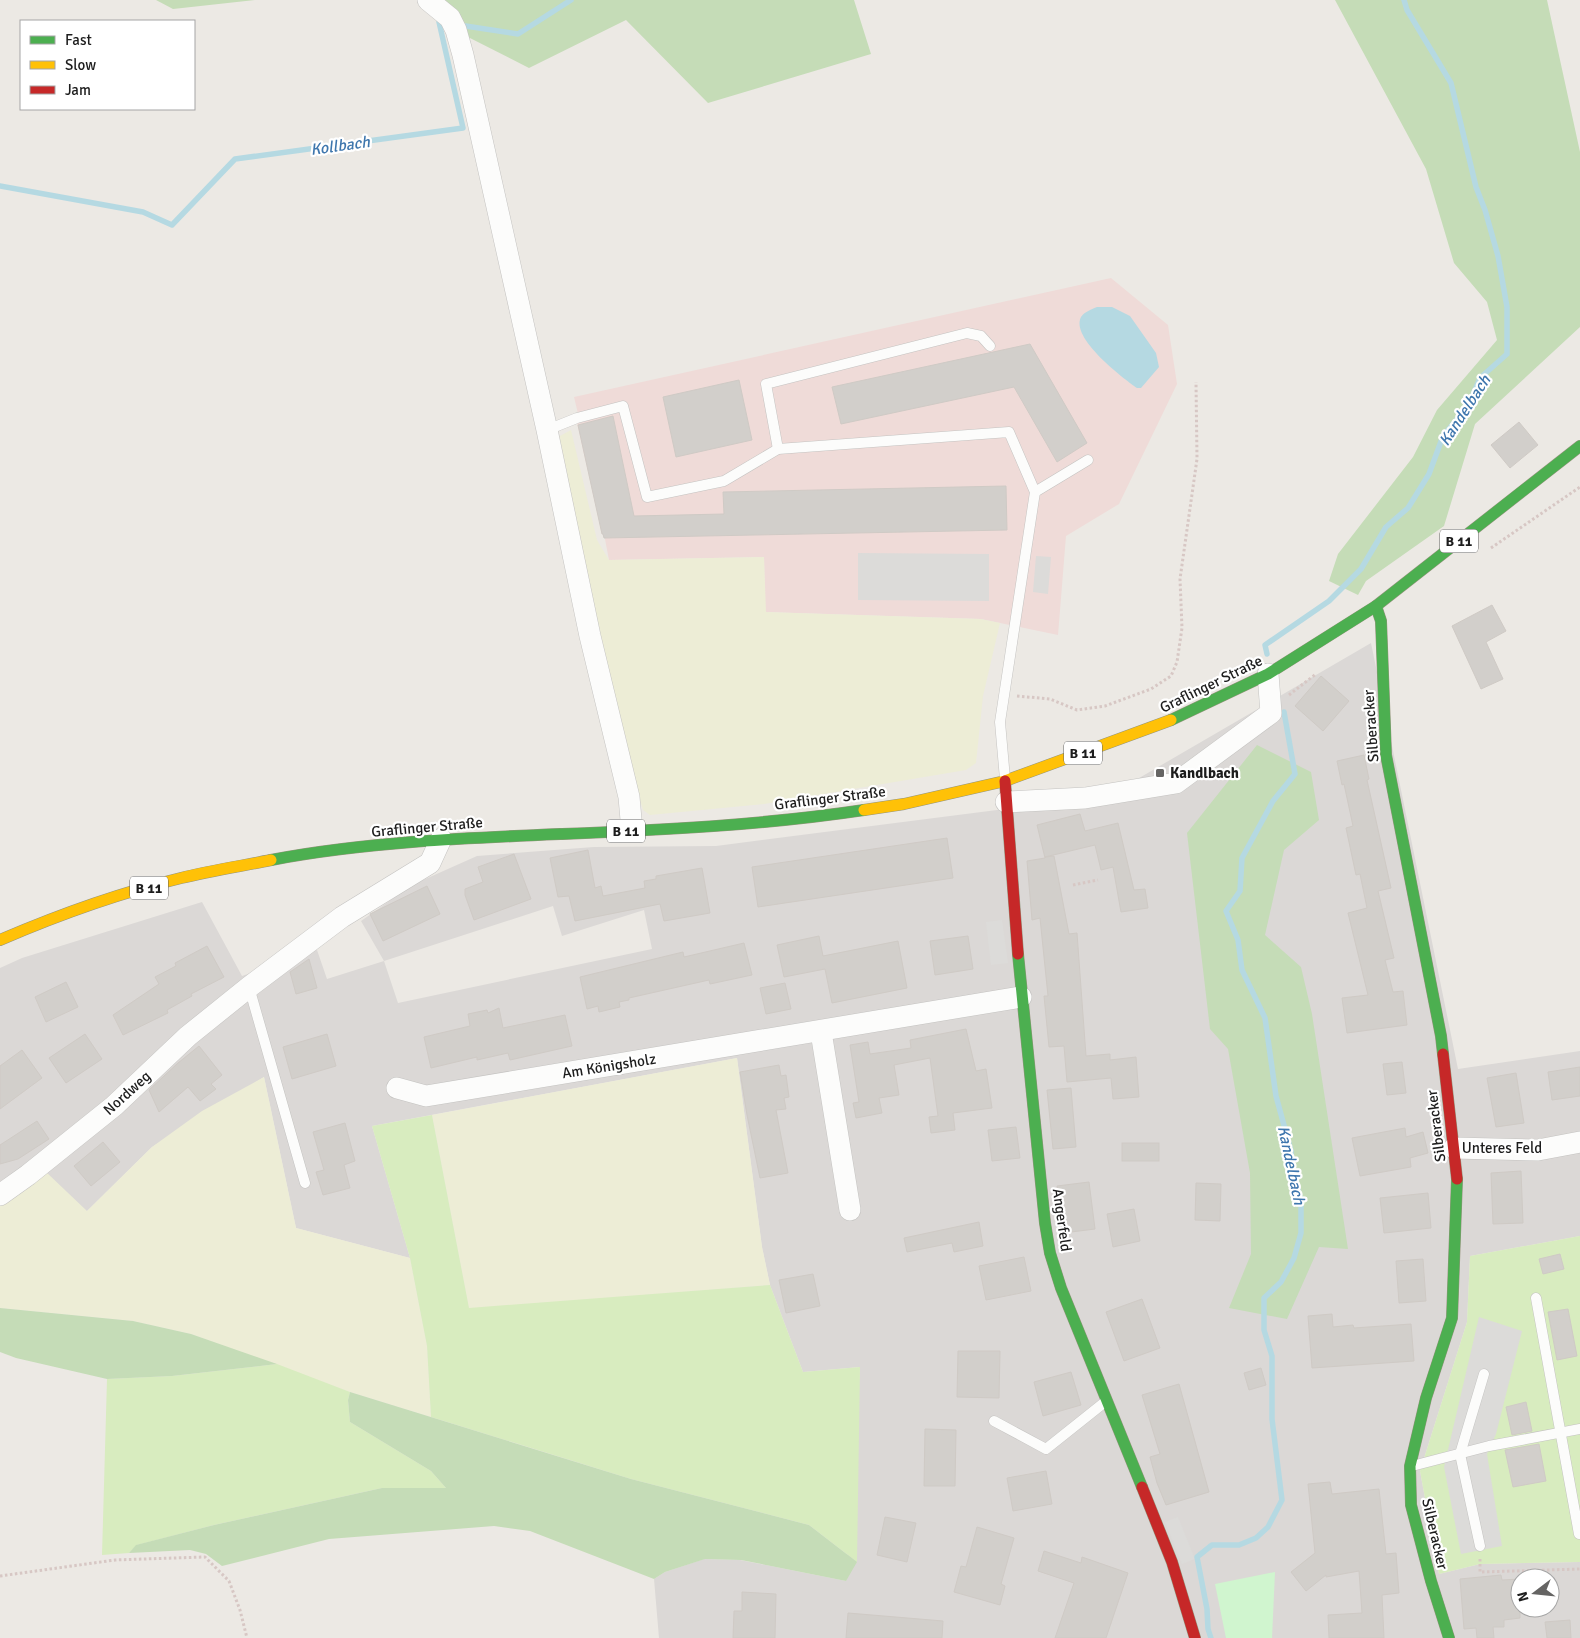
<svg xmlns="http://www.w3.org/2000/svg" width="1580" height="1638" viewBox="0 0 1580 1638" font-family="Signika,sans-serif">
	<rect width="100%" height="100%" fill="#ece9e4"/>
	<path fill="#dbd8d6" fill-rule="evenodd" d="M 1371,643 L 1458,1069 L 1580,1051 L 1580,1236 L 1470,1256 L 1467,1322 L 1420,1471 L 1439,1574 L 1480,1564 L 1580,1562 L 1580,1638 L 659,1638 L 654,1579 L 665,1572 L 704,1559 L 740,1560 L 846,1581 L 860,1367 L 803,1372 L 770,1285 L 762,1247 L 737,1058 L 372,1126 L 410,1258 L 296,1228 L 264,1077 L 152,1147 L 86,1212 L 0,1203 L 0,968 L 22,958 L 202,902 L 242,976 L 317,950 L 327,979 L 384,961 L 361,921 L 412,885 L 477,856 L 594,847 L 716,846 L 997,810 L 1134,781 ZM 553,906 L 562,936 L 644,910 L 652,949 L 398,1003 L 384,961 ZM 1520,1578 L 1550,1578 L 1550,1608 L 1520,1608 Z"/>
	<path fill="#efdbd8" d="M 1111,278 L 1168,325 L 1177,384 L 1119,504 L 1066,536 L 1058,635 L 981,619 L 765,612 L 764,557 L 609,560 L 604,534 L 602,534 L 577,423 L 580,422 L 574,397 Z"/>
	<g fill="#ededd6">
		<path d="M 571,430 L 597,540 L 609,560 L 764,557 L 766,612 L 981,619 L 1000,623 L 983,696 L 976,763 L 966,770 L 764,804 L 650,815 L 643,810 L 622,740 L 558,437 Z"/>
		<path d="M 737,1058 L 762,1247 L 770,1285 L 469,1309 L 432,1115 Z"/>
		<path d="M 264,1077 L 296,1228 L 410,1258 L 427,1346 L 431,1417 L 350,1392 L 191,1334 L 133,1321 L 0,1308 L 0,1203 L 45,1171 L 87,1211 L 152,1147 L 202,1111 Z"/>
	</g>
	<g fill="#d8ecbf">
		<path d="M 432,1115 L 469,1308 L 770,1285 L 803,1372 L 860,1367 L 857,1562 L 809,1525 L 631,1479 L 431,1417 L 427,1346 L 410,1258 L 372,1126 Z"/>
		<path d="M 1580,1236 L 1580,1562 L 1480,1564 L 1439,1574 L 1420,1471 L 1467,1322 L 1470,1256 Z"/>
		<path d="M 277,1364 L 350,1392 L 348,1400 L 350,1422 L 431,1471 L 446,1488 L 382,1488 L 214,1525 L 137,1545 L 129,1553 L 102,1555 L 107,1379 L 172,1376 Z"/>
	</g>
	<g fill="#c5dcb7">
		<path d="M 156,0 L 255,0 L 173,9 Z"/>
		<path d="M 425,0 L 854,0 L 871,54 L 708,103 L 626,20 L 529,68 L 464,35 Z"/>
		<path d="M 1335,0 L 1547,0 L 1580,152 L 1580,327 L 1475,424 L 1444,526 L 1366,581 L 1358,595 L 1329,581 L 1338,554 L 1413,457 L 1437,410 L 1497,340 L 1487,302 L 1454,263 L 1426,169 Z"/>
		<path d="M 1257,745 L 1311,772 L 1319,820 L 1284,850 L 1265,935 L 1301,967 L 1312,1014 L 1348,1249 L 1319,1247 L 1287,1319 L 1229,1308 L 1251,1254 L 1250,1173 L 1228,1049 L 1210,1029 L 1187,833 Z"/>
		<path d="M 0,1308 L 133,1321 L 191,1334 L 277,1364 L 172,1376 L 107,1379 L 16,1358 L 0,1352 Z"/>
		<path d="M 350,1392 L 631,1479 L 809,1525 L 857,1562 L 846,1581 L 741,1560 L 705,1559 L 665,1572 L 654,1579 L 530,1531 L 494,1526 L 329,1539 L 222,1566 L 206,1554 L 190,1550 L 129,1553 L 136,1545 L 214,1525 L 382,1488 L 446,1488 L 431,1471 L 350,1422 L 348,1400 Z"/>
	</g>
	<path fill="#d0f5cf" d="M 1275,1572 L 1272,1638 L 1226,1638 L 1215,1584 Z"/>
	<g fill="#dcdbd9">
		<path d="M 858,553 L 989,554 L 989,601 L 858,600 Z"/>
		<path d="M 1036,556 L 1051,557 L 1048,594 L 1033,592 Z"/>
		<path d="M 1002,920 L 1008,963 L 991,965 L 986,922 Z"/>
		<path d="M 1479,1317 L 1522,1331 L 1496,1434 L 1487,1454 L 1502,1546 L 1461,1554 L 1444,1467 Z"/>
		<path d="M 1178,1517 L 1195,1559 L 1182,1564 L 1165,1522 Z"/>
	</g>
	<path fill="#b5d9e2" d="M 1097,307 L 1112,307 L 1130,316 L 1156,353 L 1159,367 L 1141,388 L 1137,388 C 1123,378 1070,338 1081,317 C 1084,312 1092,309 1097,307 Z"/>
	<g fill="none" stroke-linecap="round" stroke-linejoin="round">
		<g stroke="#b5d9e2" stroke-width="5.5">
			<path d="M 459,25 L 518,34 L 571,0"/>
			<path d="M 0,186 L 143,212 L 172,225 L 235,159 L 463,128 L 439,22 L 445,23"/>
			<path d="M 1267,654 L 1265,645 L 1329,601 L 1361,569 L 1386,527 L 1408,508 L 1429,474 L 1443,436 L 1468,406 L 1480,378 L 1507,354 L 1507,307 L 1498,256 L 1485,210 L 1476,187 L 1451,83 L 1407,10 L 1404,0"/>
			<path d="M 1211,1638 L 1208,1629 L 1207,1609 L 1197,1557 L 1212,1545 L 1239,1545 L 1256,1538 L 1268,1527 L 1282,1500 L 1272,1419 L 1272,1356 L 1264,1330 L 1264,1298 L 1281,1282 L 1294,1258 L 1301,1233 L 1301,1200 L 1293,1173 L 1291,1151 L 1276,1096 L 1265,1018 L 1242,970 L 1238,940 L 1226,911 L 1240,891 L 1242,858 L 1273,801 L 1295,774 L 1284,712"/>
		</g>
	</g>
	<g fill="#d2cfcb" stroke="#cfcac5">
		<path d="M 1030,344 L 1087,443 L 1057,462 L 1014,387 L 841,424 L 832,387 Z"/>
		<path d="M 739,380 L 752,440 L 676,457 L 663,397 Z"/>
		<path d="M 613,416 L 634,516 L 724,514 L 723,492 L 1006,486 L 1007,530 L 604,538 L 603,534 L 602,534 L 578,425 Z"/>
		<path d="M 1519,422 L 1538,445 L 1510,468 L 1491,445 Z"/>
		<path d="M 1492,605 L 1506,631 L 1486,642 L 1503,679 L 1481,689 L 1452,626 Z"/>
		<path d="M 1321,676 L 1349,701 L 1323,731 L 1295,706 Z"/>
		<path d="M 1364,755 L 1369,779 L 1367,780 L 1391,888 L 1378,891 L 1394,958 L 1385,960 L 1393,992 L 1403,991 L 1407,1025 L 1347,1033 L 1342,998 L 1368,995 L 1348,913 L 1367,908 L 1360,874 L 1356,875 L 1346,828 L 1353,826 L 1344,784 L 1342,785 L 1337,761 Z"/>
		<path d="M 1080,814 L 1085,831 L 1118,823 L 1134,890 L 1145,889 L 1148,908 L 1121,912 L 1113,867 L 1101,870 L 1095,845 L 1045,857 L 1054,856 L 1069,934 L 1077,933 L 1086,1056 L 1110,1054 L 1110,1060 L 1136,1057 L 1139,1097 L 1113,1099 L 1111,1078 L 1067,1082 L 1064,1046 L 1049,1047 L 1044,996 L 1048,996 L 1040,918 L 1032,920 L 1027,861 L 1045,858 L 1037,825 Z"/>
		<path d="M 947,838 L 953,878 L 758,907 L 752,867 Z"/>
		<path d="M 588,850 L 595,888 L 601,886 L 603,896 L 645,888 L 644,881 L 656,879 L 656,876 L 702,868 L 710,913 L 664,921 L 660,904 L 575,921 L 569,896 L 558,897 L 550,858 Z"/>
		<path d="M 514,854 L 531,899 L 474,920 L 465,895 L 465,889 L 483,882 L 478,867 Z"/>
		<path d="M 427,886 L 440,914 L 383,941 L 370,914 Z"/>
		<path d="M 819,936 L 823,956 L 898,941 L 907,988 L 832,1003 L 825,969 L 784,977 L 777,945 Z"/>
		<path d="M 968,936 L 973,969 L 935,975 L 930,941 Z"/>
		<path d="M 744,943 L 752,975 L 710,984 L 709,980 L 629,998 L 629,1000 L 619,1002 L 620,1007 L 599,1012 L 598,1006 L 587,1009 L 580,977 L 683,952 L 684,957 Z"/>
		<path d="M 207,946 L 224,977 L 191,994 L 192,996 L 167,1010 L 168,1013 L 123,1035 L 113,1015 L 159,984 L 155,977 L 176,966 L 175,963 Z"/>
		<path d="M 309,959 L 317,988 L 296,994 L 290,972 Z"/>
		<path d="M 66,982 L 78,1007 L 46,1022 L 35,997 Z"/>
		<path d="M 785,983 L 791,1009 L 766,1014 L 760,988 Z"/>
		<path d="M 499,1008 L 503,1028 L 565,1015 L 572,1046 L 510,1060 L 508,1053 L 477,1060 L 477,1057 L 431,1068 L 424,1037 L 470,1026 L 468,1014 L 487,1010 L 488,1013 Z"/>
		<path d="M 966,1029 L 976,1071 L 986,1069 L 992,1108 L 953,1113 L 955,1130 L 931,1133 L 929,1117 L 938,1116 L 930,1058 L 894,1065 L 899,1095 L 879,1098 L 882,1113 L 856,1118 L 853,1103 L 859,1102 L 850,1045 L 868,1042 L 870,1054 L 911,1048 L 910,1040 Z"/>
		<path d="M 85,1034 L 102,1059 L 66,1083 L 49,1058 Z"/>
		<path d="M 327,1034 L 336,1066 L 292,1079 L 283,1047 Z"/>
		<path d="M 199,1046 L 222,1075 L 211,1084 L 216,1089 L 200,1101 L 188,1087 L 159,1112 L 149,1090 L 178,1063 Z"/>
		<path d="M 22,1050 L 42,1078 L 0,1109 L 0,1066 Z"/>
		<path d="M 1402,1062 L 1406,1093 L 1387,1095 L 1383,1064 Z"/>
		<path d="M 779,1065 L 781,1076 L 786,1075 L 789,1097 L 784,1098 L 786,1109 L 776,1110 L 788,1173 L 760,1178 L 747,1115 L 740,1072 Z"/>
		<path d="M 1580,1067 L 1580,1096 L 1552,1100 L 1548,1072 Z"/>
		<path d="M 1516,1073 L 1524,1123 L 1496,1127 L 1487,1078 Z"/>
		<path d="M 1071,1088 L 1076,1147 L 1053,1149 L 1047,1090 Z"/>
		<path d="M 37,1121 L 49,1139 L 18,1159 L 0,1164 L 0,1145 Z"/>
		<path d="M 345,1123 L 355,1161 L 344,1165 L 350,1188 L 323,1195 L 316,1172 L 324,1170 L 313,1132 Z"/>
		<path d="M 1016,1127 L 1020,1158 L 992,1161 L 988,1130 Z"/>
		<path d="M 1405,1128 L 1406,1137 L 1423,1132 L 1428,1153 L 1410,1158 L 1411,1167 L 1360,1176 L 1352,1138 Z"/>
		<path d="M 103,1142 L 120,1162 L 91,1186 L 74,1166 Z"/>
		<rect x="1122" y="1143" width="37" height="18"/>
		<path d="M 1521,1171 L 1523,1223 L 1493,1224 L 1491,1173 Z"/>
		<path d="M 1089,1182 L 1095,1229 L 1063,1233 L 1057,1186 Z"/>
		<path d="M 1196,1183 L 1221,1184 L 1220,1221 L 1195,1220 Z"/>
		<path d="M 1428,1193 L 1431,1228 L 1384,1233 L 1380,1198 Z"/>
		<path d="M 1134,1209 L 1140,1241 L 1113,1247 L 1107,1214 Z"/>
		<path d="M 979,1222 L 983,1246 L 954,1252 L 952,1243 L 907,1252 L 904,1238 Z"/>
		<path d="M 1560,1254 L 1564,1269 L 1543,1274 L 1539,1259 Z"/>
		<path d="M 1024,1257 L 1031,1291 L 986,1300 L 979,1266 Z"/>
		<path d="M 1423,1259 L 1426,1301 L 1399,1303 L 1396,1261 Z"/>
		<path d="M 813,1274 L 820,1306 L 786,1313 L 779,1280 Z"/>
		<path d="M 1142,1299 L 1160,1348 L 1124,1361 L 1106,1312 Z"/>
		<path d="M 1568,1309 L 1577,1356 L 1557,1360 L 1548,1312 Z"/>
		<path d="M 1332,1314 L 1333,1327 L 1353,1325 L 1354,1328 L 1411,1324 L 1414,1361 L 1312,1368 L 1308,1316 Z"/>
		<path d="M 958,1351 L 1000,1351 L 999,1398 L 957,1397 Z"/>
		<path d="M 1261,1368 L 1266,1385 L 1249,1390 L 1244,1373 Z"/>
		<path d="M 1071,1372 L 1081,1405 L 1043,1416 L 1034,1382 Z"/>
		<path d="M 1179,1384 L 1209,1492 L 1166,1505 L 1157,1483 L 1150,1457 L 1160,1454 L 1142,1395 Z"/>
		<path d="M 1526,1402 L 1532,1431 L 1512,1435 L 1506,1407 Z"/>
		<path d="M 925,1429 L 956,1430 L 955,1486 L 924,1486 Z"/>
		<path d="M 1539,1444 L 1546,1481 L 1513,1487 L 1505,1450 Z"/>
		<path d="M 1046,1471 L 1052,1504 L 1013,1511 L 1007,1478 Z"/>
		<path d="M 1330,1482 L 1332,1494 L 1379,1489 L 1386,1554 L 1396,1553 L 1399,1593 L 1382,1595 L 1384,1638 L 1329,1638 L 1328,1615 L 1362,1613 L 1359,1571 L 1326,1577 L 1326,1575 L 1306,1591 L 1291,1572 L 1315,1553 L 1308,1484 Z"/>
		<path d="M 885,1517 L 916,1523 L 907,1562 L 877,1555 Z"/>
		<path d="M 977,1527 L 1014,1538 L 1001,1584 L 1005,1586 L 1000,1605 L 954,1592 L 961,1566 L 966,1567 Z"/>
		<path d="M 1044,1551 L 1081,1563 L 1082,1557 L 1128,1573 L 1106,1638 L 1055,1638 L 1074,1583 L 1038,1571 Z"/>
		<path d="M 1501,1575 L 1502,1580 L 1520,1579 L 1520,1618 L 1504,1620 L 1504,1627 L 1493,1627 L 1494,1638 L 1477,1638 L 1476,1628 L 1464,1629 L 1460,1579 Z"/>
		<path d="M 742,1592 L 776,1594 L 775,1638 L 733,1638 L 734,1611 L 742,1611 Z"/>
		<path d="M 848,1613 L 943,1621 L 942,1638 L 846,1638 Z"/>
		<path d="M 1570,1620 L 1571,1638 L 1547,1638 L 1545,1622 Z"/>
	</g>
	<g fill="none" stroke-linecap="round" stroke-linejoin="round">
		<defs>
			<g id="lane">
				<path d="M 547,430 L 577,418 L 623,406 L 647,497 L 724,481 L 778,449 L 1009,432 L 1035,492 L 1000,722 L 1005,779"/>
				<path d="M 778,449 L 766,384 L 967,333 L 981,336 L 990,346"/>
				<path d="M 1035,492 L 1088,460"/>
				<path d="M 249,987 L 305,1183"/>
				<path d="M 1536,1298 L 1579,1534"/>
				<path d="M 994,1421 L 1046,1449 L 1105,1402"/>
				<path d="M 1412,1466 L 1489,1446 L 1580,1429"/>
				<path d="M 1480,1546 L 1460,1454 L 1484,1374"/>
			</g>
			<g id="street">
				<path d="M 428,0 L 450,18 L 456,30 L 463,55 L 547,430 L 590,636 L 629,797 L 632,831"/>
				<path d="M 1006,802 L 1085,798 L 1176,783 L 1271,713 L 1268,674"/>
				<path d="M 821,1032 L 850,1210"/>
				<path d="M 397,1088 L 426,1096 L 1021,997"/>
				<path d="M 1454,1148 L 1538,1150 L 1580,1142"/>
				<path d="M 0,1195 L 28,1175 L 114,1106 L 188,1036 L 249,987 L 342,917 L 430,863 L 441,839"/>
			</g>
			<g id="fast">
				<path d="M 1376,606 L 1381,621 L 1386,755 L 1441,1036 L 1443,1054"/>
				<path d="M 1171,720 L 1268,674 L 1376,606 L 1580,446"/>
				<path d="M 271,860 C 366,842 465,838 562,834 C 663,830 764,825 864,810"/>
				<path d="M 1018,954 L 1045,1223 L 1050,1253 L 1061,1288 L 1142,1487"/>
				<path d="M 1449,1638 L 1431,1581 L 1411,1505 L 1410,1466 L 1426,1398 L 1452,1318 L 1457,1179"/>
			</g>
			<g id="slow">
				<path d="M 864,810 L 904,804 L 1005,781 L 1171,720"/>
				<path d="M 0,940 C 58,915 119,893 181,878 C 210,871 241,866 271,860"/>
			</g>
			<g id="jam">
				<path d="M 1005,781 L 1018,954"/>
				<path d="M 1443,1054 L 1457,1179"/>
				<path d="M 1142,1487 L 1172,1562 L 1195,1638"/>
			</g>
		</defs>
		<use href="#lane" stroke="#c4c3c1" stroke-width="11"/>
		<use href="#street" stroke="#c4c3c1" stroke-width="22"/>
		<use href="#fast" stroke="#94957c" stroke-width="12"/>
		<use href="#slow" stroke="#94957c" stroke-width="12"/>
		<use href="#jam" stroke="#94957c" stroke-width="12"/>
		<g stroke="#d7c7c4" stroke-width="3" stroke-dasharray="2.5 2.5" stroke-linecap="butt">
			<path d="M 1491,548 L 1580,487"/>
			<path d="M 1289,695 L 1316,674"/>
			<path d="M 1017,696 L 1050,699 L 1077,710 L 1105,706 L 1151,689 L 1171,676 L 1177,662 L 1182,628 L 1180,579 L 1197,459 L 1196,382"/>
			<path d="M 1073,885 L 1098,880"/>
			<path d="M 1480,1559 L 1480,1572 L 1580,1569"/>
			<path d="M 0,1576 L 115,1560 L 205,1557 L 229,1581 L 240,1610 L 247,1638"/>
		</g>
		<use href="#lane" stroke="#fcfcfb" stroke-width="10"/>
		<use href="#street" stroke="#fcfcfb" stroke-width="21"/>
		<use href="#fast" stroke="#4caf50" stroke-width="11"/>
		<use href="#slow" stroke="#ffc107" stroke-width="11"/>
		<use href="#jam" stroke="#c62828" stroke-width="11"/>
	</g>
	<rect fill="#656463" stroke="#fff" stroke-width="2" x="1155" y="768" width="10" height="10" rx="2.5"/>
	<g text-anchor="middle" stroke-width="4.5" stroke-linejoin="round" paint-order="stroke">
		<g fill="#fff" stroke="#616161" stroke-width="1">
			<rect x="1440" y="529.5" width="38" height="23" rx="4"/>
			<rect x="1064" y="741.5" width="38" height="23" rx="4"/>
			<rect x="607" y="819.5" width="38" height="23" rx="4"/>
			<rect x="130" y="876.5" width="38" height="23" rx="4"/>
		</g>
		<g font-size="14" font-weight="bold" fill="#1d1d1d">
			<text x="1459" y="546">B 11</text>
			<text x="1083" y="758">B 11</text>
			<text x="626" y="836">B 11</text>
			<text x="149" y="893">B 11</text>
		</g>
		<g font-size="15" fill="#1d1d1d" stroke="#fff">
			<text transform="translate(1211 684) rotate(-26)" y="5">Graflinger Straße</text>
			<text transform="translate(1371 726) rotate(-94)" y="5">Silberacker</text>
			<text transform="translate(830 798) rotate(-7)" y="5">Graflinger Straße</text>
			<text transform="translate(427 827) rotate(-5)" y="5">Graflinger Straße</text>
			<text transform="translate(609 1066) rotate(-9)" y="5">Am Königsholz</text>
			<text transform="translate(127 1093) rotate(-42)" y="5">Nordweg</text>
			<text transform="translate(1436 1126) rotate(-97)" y="5">Silberacker</text>
			<text x="1502" y="1153">Unteres Feld</text>
			<text transform="translate(1062 1220) rotate(82)" y="5">Angerfeld</text>
			<text transform="translate(1435 1534) rotate(77)" y="5">Silberacker</text>
		</g>
		<g font-size="15" font-weight="bold" fill="#1d1d1d" stroke="#fff" text-anchor="start">
			<text x="1170" y="778">Kandlbach</text>
		</g>
		<g font-size="16" font-style="italic" fill="#3e76ad" stroke="#fff">
			<text transform="translate(340 145) rotate(-8)" y="6">Kollbach</text>
			<text transform="translate(1464 410) rotate(-57)" y="6">Kandelbach</text>
			<text transform="translate(1292 1165) rotate(78)" y="6">Kandelbach</text>
		</g>
	</g>
	<rect x="20" y="20" width="175" height="90" fill="#ffffff" stroke="#a5a5a5"/>
	<rect x="30" y="36" width="25" height="8" fill="#4caf50" stroke="#a5a5a5"/>
	<text x="65" y="45" font-size="15" fill="#1d1d1d">Fast</text>
	<rect x="30" y="61" width="25" height="8" fill="#ffc107" stroke="#a5a5a5"/>
	<text x="65" y="70" font-size="15" fill="#1d1d1d">Slow</text>
	<rect x="30" y="86" width="25" height="8" fill="#c62828" stroke="#a5a5a5"/>
	<text x="65" y="95" font-size="15" fill="#1d1d1d">Jam</text>
	<g transform="translate(1535 1593) rotate(254)"><circle r="24" fill="#ffffff" stroke="#a5a5a5"/>
	<path d="M0-4L9 19L0 12L-9 19Z" fill="#656463"/>
	<text y="-8" font-size="14" font-weight="bold" text-anchor="middle" fill="#1d1d1d">N</text>
	</g>
</svg>
